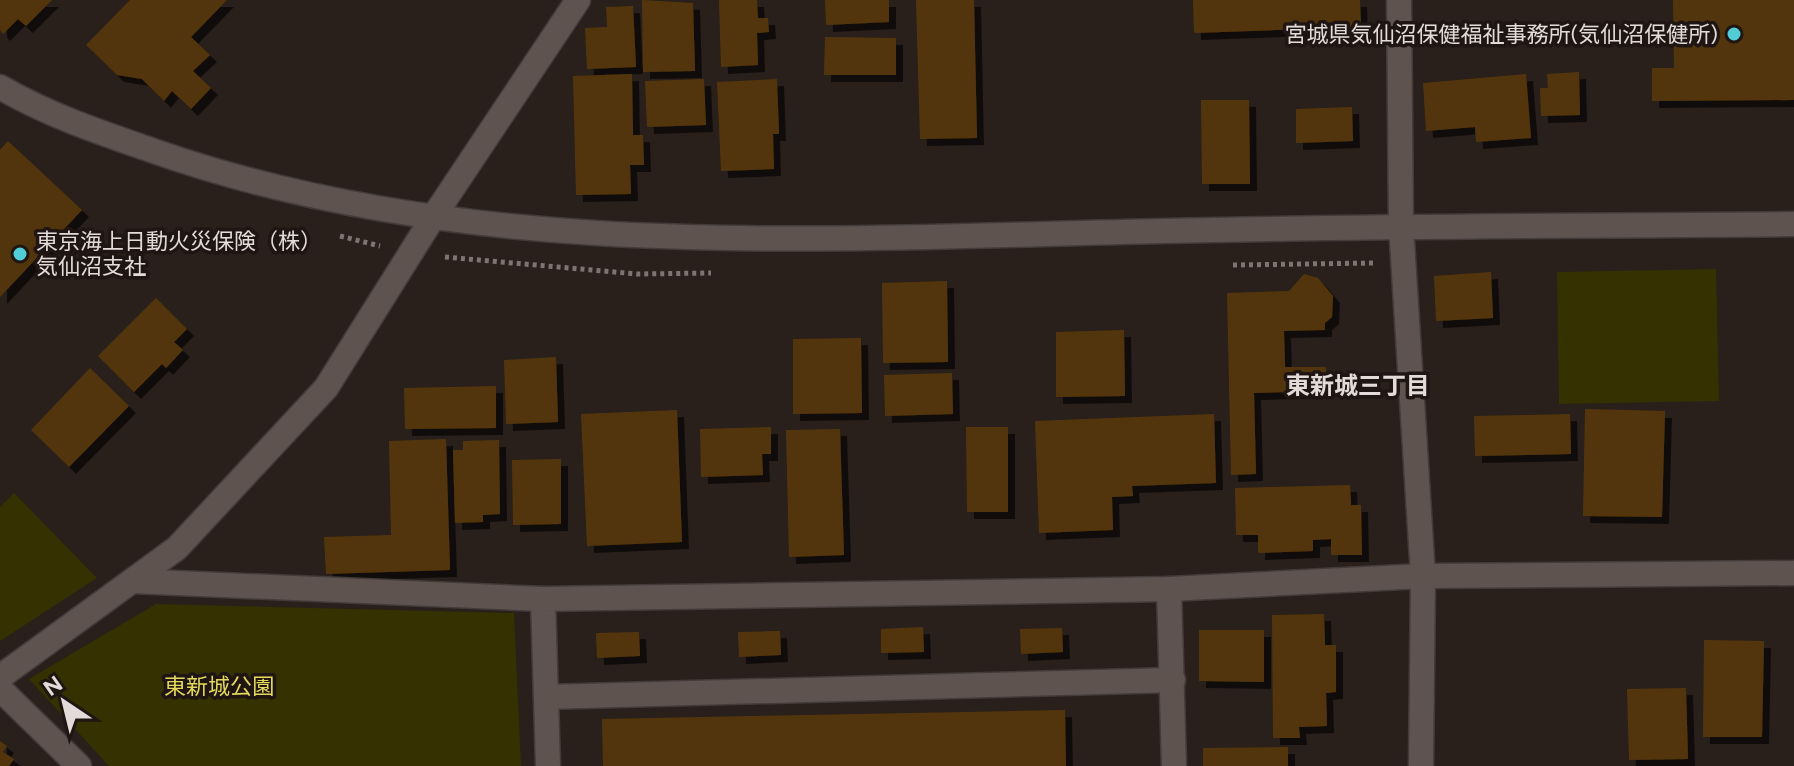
<svg xmlns="http://www.w3.org/2000/svg" width="1794" height="766" viewBox="0 0 1794 766" font-family="Figtree,'Noto Sans JP',sans-serif">
	<defs>
		<filter id="shadow"><feDropShadow dx="7" dy="7" stdDeviation="0" flood-color="#0009"/></filter>
	</defs>
	<rect width="100%" height="100%" fill="#291f1b"/>
	<g fill="#353100">
		<path d="M 1716,269 L 1719,401 L 1559,404 L 1557,272 Z"/>
		<path d="M 14,493 L 97,578 L 0,641 L 0,507 Z"/>
		<path d="M 156,604 L 514,613 L 521,766 L 109,766 L 29,679 Z"/>
	</g>
	<g fill="#53360b" filter="url(#shadow)">
		<path d="M 0,0 L 52,0 L 26,26 L 18,19 L 3,34 L 0,30 Z"/>
		<path d="M 130,0 L 227,0 L 191,37 L 210,55 L 193,71 L 211,88 L 191,109 L 172,91 L 164,101 L 142,79 L 117,75 L 86,45 Z"/>
		<path d="M 642,0 L 693,3 L 695,71 L 643,72 Z"/>
		<path d="M 719,0 L 757,0 L 758,18 L 768,18 L 769,32 L 757,33 L 758,65 L 721,67 Z"/>
		<path d="M 825,0 L 889,0 L 889,22 L 826,25 Z"/>
		<path d="M 916,0 L 974,0 L 977,138 L 920,139 Z"/>
		<path d="M 1193,0 L 1360,0 L 1361,27 L 1194,33 Z"/>
		<path d="M 1673,0 L 1794,0 L 1794,100 L 1652,101 L 1652,68 L 1674,68 Z"/>
		<path d="M 633,6 L 636,67 L 587,69 L 585,28 L 607,27 L 606,7 Z"/>
		<path d="M 825,37 L 896,38 L 896,75 L 824,75 Z"/>
		<path d="M 1579,72 L 1580,115 L 1541,116 L 1540,88 L 1548,88 L 1547,74 Z"/>
		<path d="M 632,74 L 633,135 L 643,135 L 644,165 L 630,165 L 631,194 L 576,195 L 573,76 Z"/>
		<path d="M 1526,74 L 1531,138 L 1476,142 L 1475,127 L 1426,131 L 1423,83 Z"/>
		<path d="M 704,79 L 706,125 L 647,127 L 645,81 Z"/>
		<path d="M 777,79 L 779,134 L 773,134 L 774,169 L 721,171 L 717,82 Z"/>
		<path d="M 1201,100 L 1249,100 L 1250,184 L 1202,184 Z"/>
		<path d="M 1352,107 L 1353,141 L 1296,143 L 1296,109 Z"/>
		<path d="M 8,141 L 82,210 L 0,297 L 0,150 Z"/>
		<path d="M 1491,272 L 1493,318 L 1436,321 L 1434,276 Z"/>
		<path d="M 1304,274 L 1318,278 L 1333,296 L 1332,317 L 1325,323 L 1325,330 L 1284,331 L 1285,367 L 1326,367 L 1326,391 L 1254,393 L 1256,474 L 1231,475 L 1227,293 L 1289,291 Z"/>
		<path d="M 947,281 L 948,362 L 883,363 L 882,283 Z"/>
		<path d="M 156,298 L 187,329 L 174,342 L 183,350 L 166,368 L 162,364 L 134,392 L 98,356 Z"/>
		<path d="M 1124,330 L 1125,396 L 1056,397 L 1056,332 Z"/>
		<path d="M 861,338 L 862,413 L 793,414 L 793,339 Z"/>
		<path d="M 556,357 L 558,422 L 506,424 L 504,360 Z"/>
		<path d="M 90,368 L 129,406 L 69,467 L 31,430 Z"/>
		<path d="M 952,373 L 953,414 L 885,416 L 884,375 Z"/>
		<path d="M 496,386 L 496,428 L 405,429 L 404,388 Z"/>
		<path d="M 1585,409 L 1665,411 L 1662,517 L 1583,516 Z"/>
		<path d="M 677,410 L 682,542 L 587,546 L 581,414 Z"/>
		<path d="M 1214,414 L 1216,483 L 1132,486 L 1133,496 L 1112,497 L 1113,530 L 1039,533 L 1035,421 Z"/>
		<path d="M 1570,414 L 1571,454 L 1475,456 L 1474,416 Z"/>
		<path d="M 771,427 L 771,454 L 762,454 L 763,475 L 701,477 L 700,429 Z"/>
		<path d="M 966,427 L 1008,427 L 1008,512 L 967,512 Z"/>
		<path d="M 840,429 L 844,555 L 789,557 L 786,430 Z"/>
		<path d="M 446,439 L 450,570 L 326,574 L 324,537 L 391,535 L 389,441 Z"/>
		<path d="M 499,440 L 500,514 L 483,515 L 483,522 L 455,523 L 453,450 L 463,450 L 463,441 Z"/>
		<path d="M 561,459 L 561,524 L 513,525 L 512,460 Z"/>
		<path d="M 1350,485 L 1351,505 L 1361,505 L 1362,555 L 1331,555 L 1331,539 L 1313,540 L 1313,551 L 1258,553 L 1258,535 L 1236,535 L 1235,488 Z"/>
		<path d="M 1324,614 L 1325,645 L 1336,645 L 1336,692 L 1326,693 L 1327,726 L 1299,727 L 1300,738 L 1273,738 L 1272,615 Z"/>
		<path d="M 923,627 L 924,652 L 881,653 L 881,629 Z"/>
		<path d="M 1062,628 L 1063,652 L 1021,654 L 1020,629 Z"/>
		<path d="M 1199,630 L 1264,630 L 1264,682 L 1199,681 Z"/>
		<path d="M 780,631 L 781,655 L 739,657 L 738,632 Z"/>
		<path d="M 639,632 L 640,656 L 597,658 L 596,633 Z"/>
		<path d="M 1704,640 L 1764,641 L 1762,737 L 1703,737 Z"/>
		<path d="M 1686,688 L 1688,759 L 1629,760 L 1627,689 Z"/>
		<path d="M 1065,710 L 1066,766 L 603,766 L 602,719 Z"/>
		<path d="M 0,741 L 7,746 L 3,752 L 14,759 L 9,766 L 0,766 Z"/>
		<path d="M 1288,747 L 1288,766 L 1203,766 L 1203,748 Z"/>
	</g>
	<g fill="none" stroke-linecap="round" stroke-linejoin="round">
		<defs>
			<g id="minor">
				<path d="M 1399,0 L 1401,225 L 1423,576 L 1421,766"/>
				<path d="M 132,581 L 543,599"/>
				<path d="M 1169,589 L 1174,766"/>
				<path d="M 0,677 L 177,548 L 326,388 L 432,219 L 578,0"/>
				<path d="M 0,689 L 79,766"/>
				<path d="M 546,697 L 1173,680"/>
				<path d="M 548,766 L 543,599 L 1169,589 L 1423,576 L 1794,573"/>
			</g>
			<path id="tertiary" d="M 0,87 C 48,115 99,132 151,150 C 473,264 828,238 1164,231 C 1374,226 1584,226 1794,224"/>
		</defs>
		<use href="#minor" stroke="#433b39" stroke-width="27"/>
		<use href="#tertiary" stroke="#433b39" stroke-width="27"/>
		<g stroke="#7e7572" stroke-width="5" stroke-dasharray="4 4" stroke-linecap="butt">
			<path d="M 340,236 L 380,246"/>
			<path d="M 445,257 L 637,274 L 711,273"/>
			<path d="M 1233,265 L 1375,263"/>
		</g>
		<use href="#minor" stroke="#5f534f" stroke-width="24"/>
		<use href="#tertiary" stroke="#5f534f" stroke-width="24"/>
	</g>
	<g fill="#52ccd6" stroke="#1f1512" stroke-width="3">
		<circle cx="1734" cy="34" r="8"/>
		<circle cx="20" cy="254" r="8"/>
	</g>
	<g text-anchor="middle" stroke-width="7" stroke-linejoin="round" paint-order="stroke">
		<g font-size="22" fill="#e2dbd9" stroke="#1f1512" text-anchor="end">
			<text x="1718" y="42">宮城県気仙沼保健福祉事務所(気仙沼保健所)</text>
			<text x="36" y="249" text-anchor="start">東京海上日動火災保険（株）<tspan x="36" dy="25">気仙沼支社</tspan></text>
		</g>
		<g font-size="22" fill="#e3d85a" stroke="#1f1512">
			<text x="219" y="694">東新城公園</text>
		</g>
		<g font-size="24" font-weight="bold" fill="#e2dbd9" stroke="#1f1512">
			<text x="1358" y="394">東新城三丁目</text>
		</g>
	</g>
	<g transform="translate(64 702) rotate(325)" stroke="#1f1512" stroke-width="6" paint-order="stroke">
	<path d="M0-6L14 30L0 20L-14 30Z" fill="#e2dbd9"/>
	<text y="-12" font-size="22" font-weight="bold" text-anchor="middle" fill="#e2dbd9">N</text>
	</g>
</svg>
